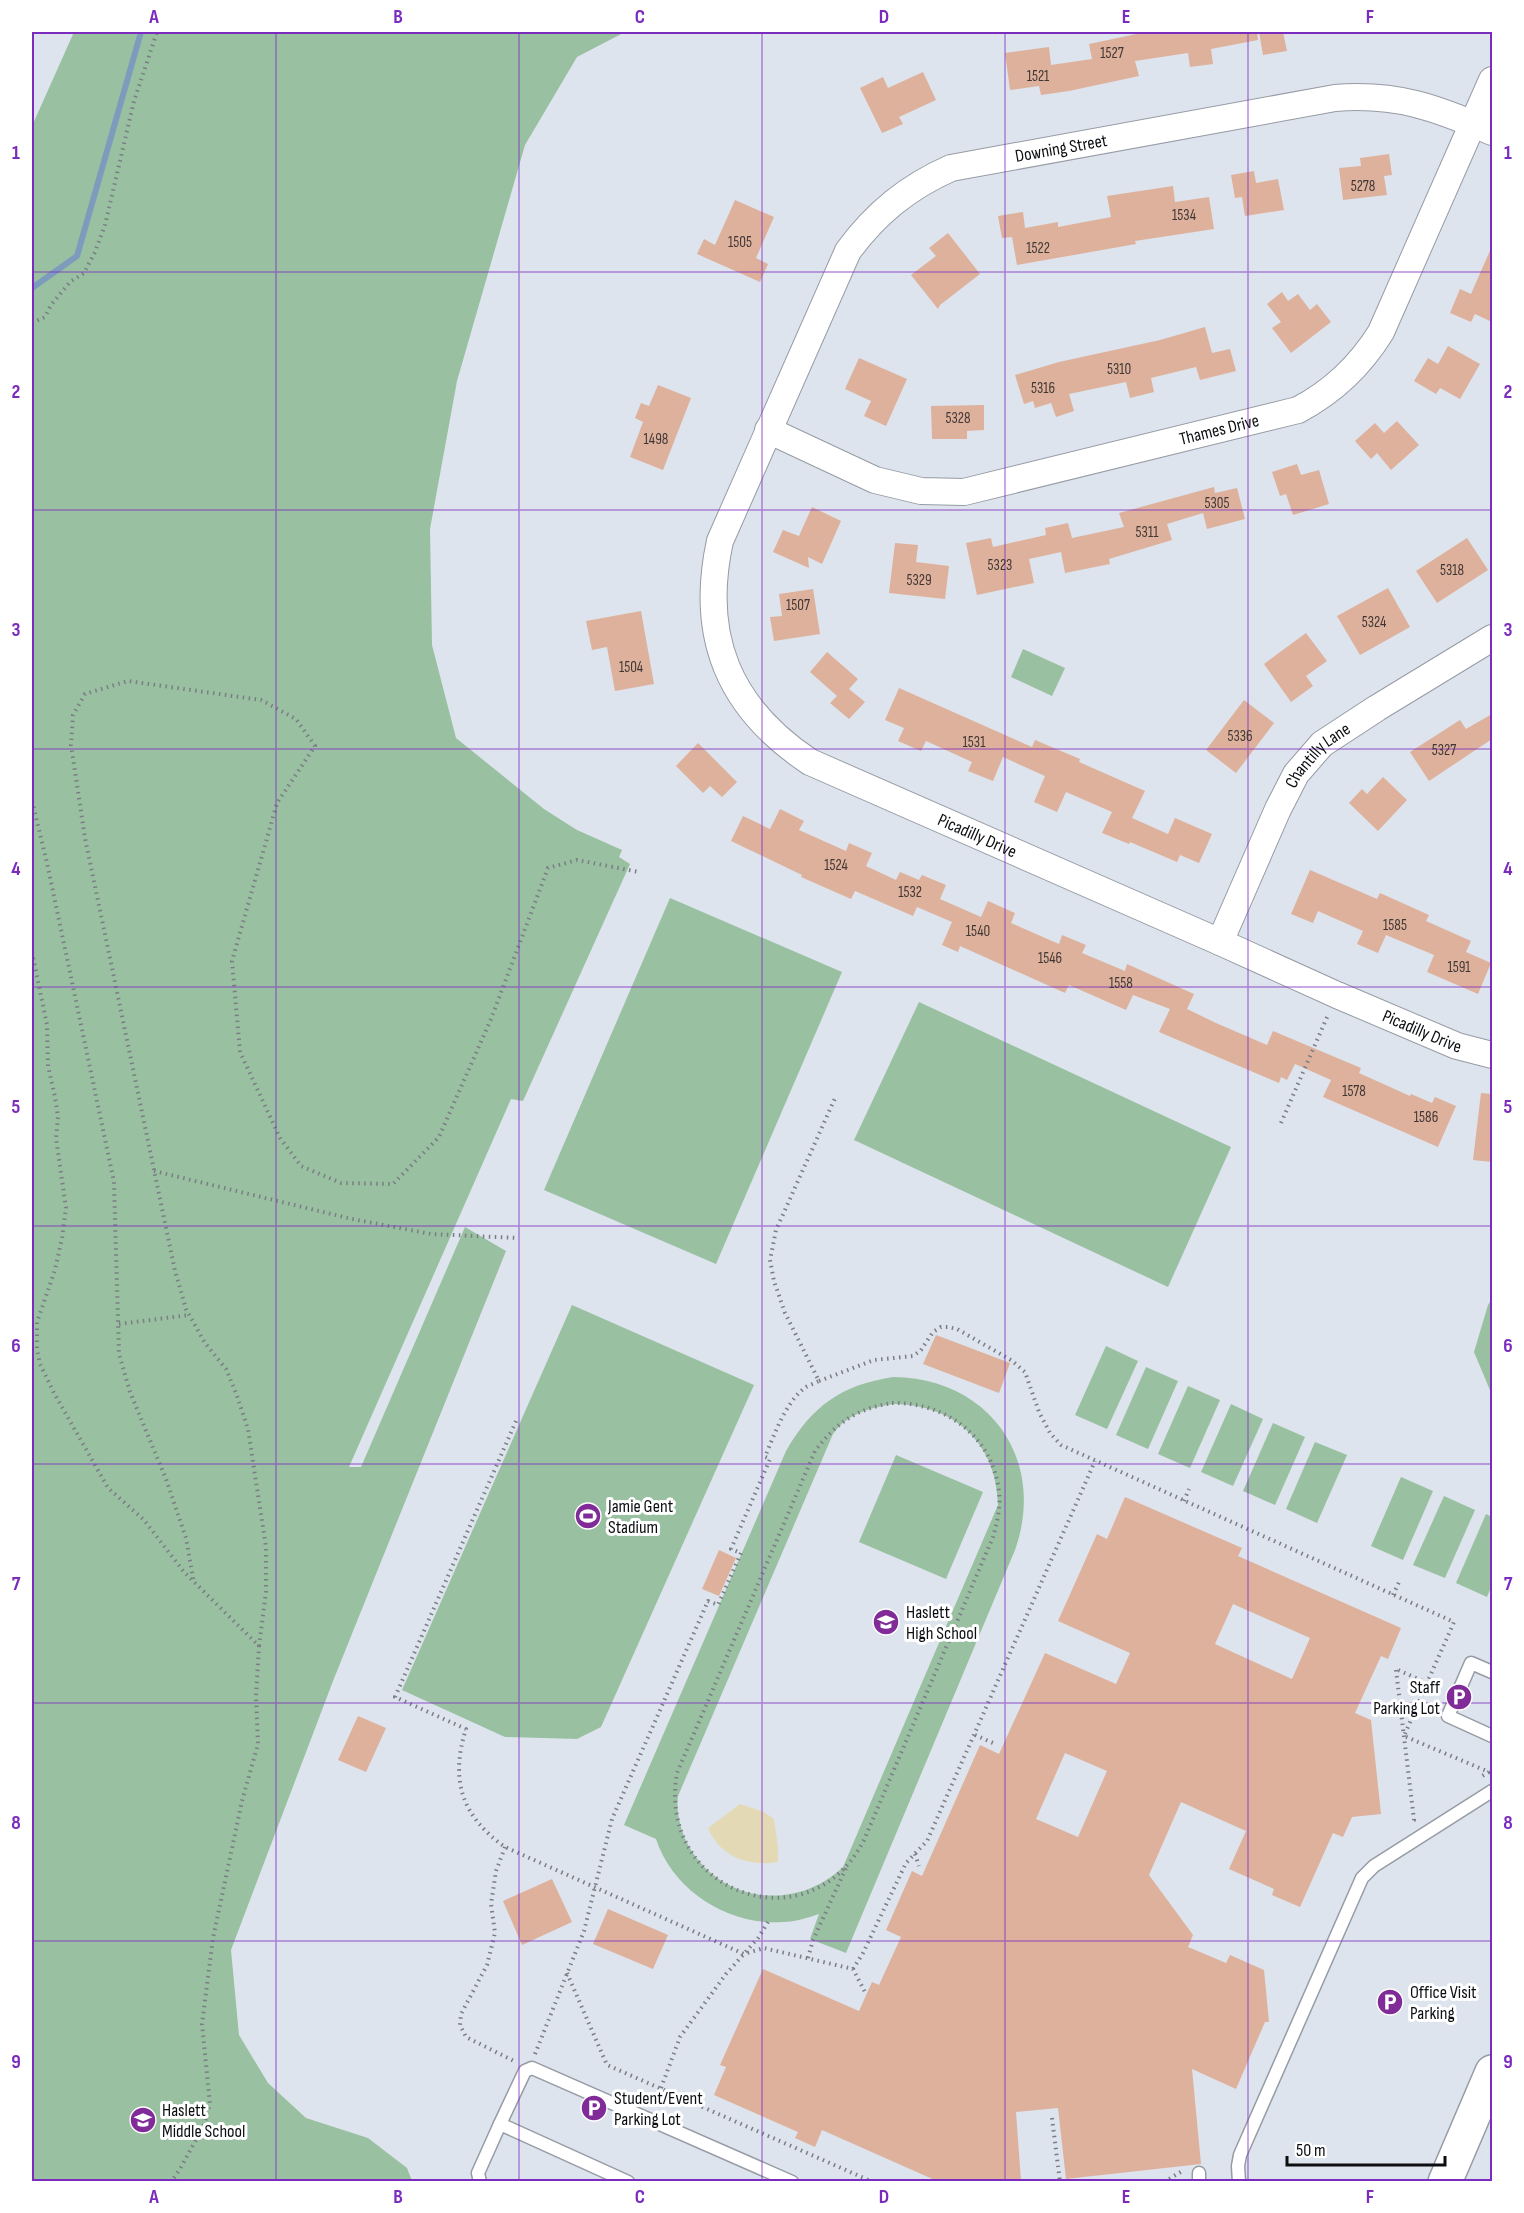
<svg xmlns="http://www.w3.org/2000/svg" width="1524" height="2213" viewBox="0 0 1524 2213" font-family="'Sofia Sans Condensed',sans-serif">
	<rect width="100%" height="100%" fill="#dde4ed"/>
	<g fill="#9ac0a2" fill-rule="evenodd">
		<path d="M 74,32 L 625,32 L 577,57 L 525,145 L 457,381 L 430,529 L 432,645 L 456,738 L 544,809 L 577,830 L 622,850 L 619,857 L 630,864 L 523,1101 L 511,1099 L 349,1467 L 361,1467 L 465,1227 L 506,1251 L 333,1681 L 231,1950 L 239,2035 L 268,2083 L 306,2118 L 368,2138 L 407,2168 L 412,2181 L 32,2181 L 32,126 Z"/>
		<path d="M 1023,649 L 1065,668 L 1052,696 L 1011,677 Z"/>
		<path d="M 670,898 L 842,972 L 716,1264 L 544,1190 Z"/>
		<path d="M 919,1002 L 1231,1147 L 1168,1287 L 854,1140 Z"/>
		<path d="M 1492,1299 L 1492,1395 L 1474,1352 L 1488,1305 Z"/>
		<path d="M 572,1305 L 754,1385 L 601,1727 L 577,1739 L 505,1737 L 402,1690 Z"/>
		<path d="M 1106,1346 L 1138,1361 L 1107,1429 L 1075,1415 Z"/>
		<path d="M 1146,1367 L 1178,1381 L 1148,1449 L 1116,1435 Z"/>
		<path d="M 893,1377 C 989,1378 1047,1459 1015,1550 L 846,1953 L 810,1939 L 819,1914 C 807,1918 795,1922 783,1922 C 729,1926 673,1891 656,1839 L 624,1825 L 786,1451 C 812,1406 841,1385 893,1377 ZM 895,1404 C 955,1405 997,1444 998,1505 L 843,1867 C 795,1913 717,1903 686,1841 C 680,1827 676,1811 678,1796 L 833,1434 C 847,1414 871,1407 895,1404 Z"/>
		<path d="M 1188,1386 L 1220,1400 L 1190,1468 L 1158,1454 Z"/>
		<path d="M 1231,1404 L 1263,1419 L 1233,1486 L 1201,1472 Z"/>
		<path d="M 1273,1423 L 1305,1437 L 1275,1505 L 1243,1491 Z"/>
		<path d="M 1315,1442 L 1347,1455 L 1317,1523 L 1286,1509 Z"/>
		<path d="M 896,1455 L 983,1492 L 946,1579 L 859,1542 Z"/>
		<path d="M 1401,1477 L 1433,1491 L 1403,1560 L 1371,1546 Z"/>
		<path d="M 1444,1496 L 1475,1510 L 1445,1578 L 1413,1565 Z"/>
		<path d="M 1486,1514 L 1492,1517 L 1492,1585 L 1487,1597 L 1456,1583 Z"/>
	</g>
	<path fill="#e3dab5" d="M 740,1804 L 764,1812 L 774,1819 L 778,1847 L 778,1862 C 749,1867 720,1857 708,1828 Z"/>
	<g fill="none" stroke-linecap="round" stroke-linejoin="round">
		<path stroke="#7d9cbd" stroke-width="6" d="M 32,288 L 77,256 L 141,32"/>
	</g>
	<g fill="#deb19c" fill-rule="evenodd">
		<path d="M 1146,32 L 1257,32 L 1258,40 L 1211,49 L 1213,64 L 1190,67 L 1188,53 L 1135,61 L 1139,76 L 1069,91 L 1041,95 L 1039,86 L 1010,90 L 1005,53 L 1049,47 L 1051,65 L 1092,59 L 1089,44 Z"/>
		<path d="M 1259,32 L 1283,32 L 1287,51 L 1263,55 Z"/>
		<path d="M 923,72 L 936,100 L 899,117 L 903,124 L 882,133 L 860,88 L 883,77 L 888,88 Z"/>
		<path d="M 1389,154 L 1392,175 L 1384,176 L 1387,195 L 1343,200 L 1339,168 L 1361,166 L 1360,158 Z"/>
		<path d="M 1254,171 L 1256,183 L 1278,179 L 1284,210 L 1245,216 L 1242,197 L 1235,198 L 1231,175 Z"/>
		<path d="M 1173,186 L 1175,202 L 1209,197 L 1214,229 L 1135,241 L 1136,244 L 1017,265 L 1012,237 L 1002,238 L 998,216 L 1023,212 L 1025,228 L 1058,222 L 1058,227 L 1111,217 L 1107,196 Z"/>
		<path d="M 735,200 L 774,217 L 756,258 L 768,264 L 760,282 L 697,254 L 704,239 L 715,245 Z"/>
		<path d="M 948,233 L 980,274 L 940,305 L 938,309 L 911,275 L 936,256 L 929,248 Z"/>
		<path d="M 1492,246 L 1492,322 L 1475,314 L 1471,322 L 1450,313 L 1460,289 L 1471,294 Z"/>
		<path d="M 1282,292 L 1288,301 L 1298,294 L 1310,310 L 1317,304 L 1331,322 L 1291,353 L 1272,328 L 1281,322 L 1267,304 Z"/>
		<path d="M 1205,327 L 1212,353 L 1230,349 L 1236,371 L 1200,380 L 1196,367 L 1151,378 L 1154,392 L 1130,398 L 1126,382 L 1069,394 L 1074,411 L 1056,417 L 1051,403 L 1035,408 L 1033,401 L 1024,404 L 1015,375 L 1059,362 L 1160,340 Z"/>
		<path d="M 1448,346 L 1480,364 L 1460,399 L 1440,388 L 1436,394 L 1414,381 L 1428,358 L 1438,364 Z"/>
		<path d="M 859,358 L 907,379 L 886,426 L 864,416 L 871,401 L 845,389 Z"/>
		<path d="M 658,385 L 691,398 L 663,470 L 630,457 L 643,422 L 635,418 L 641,403 L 649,406 Z"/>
		<path d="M 984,405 L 984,430 L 967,431 L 967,439 L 932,439 L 931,406 Z"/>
		<path d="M 1397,421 L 1419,445 L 1391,470 L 1377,453 L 1371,459 L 1355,441 L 1375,423 L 1384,433 Z"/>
		<path d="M 1297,464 L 1301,475 L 1319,470 L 1329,504 L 1293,515 L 1286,494 L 1280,496 L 1272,472 Z"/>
		<path d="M 1214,487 L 1215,493 L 1237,488 L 1245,519 L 1207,529 L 1203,513 L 1167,524 L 1172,540 L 1109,559 L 1110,564 L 1065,573 L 1061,552 L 1029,559 L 1034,583 L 977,595 L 966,543 L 991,538 L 993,547 L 1046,535 L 1045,528 L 1068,523 L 1072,538 L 1124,527 L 1119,513 Z"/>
		<path d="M 812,507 L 841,521 L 822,564 L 808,557 L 809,568 L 773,552 L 783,530 L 799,536 Z"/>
		<path d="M 1467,538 L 1488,570 L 1437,603 L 1416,571 Z"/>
		<path d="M 895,543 L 918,545 L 916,562 L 949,566 L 945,599 L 889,593 Z"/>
		<path d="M 1388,588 L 1410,627 L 1360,655 L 1337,616 Z"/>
		<path d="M 813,589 L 820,634 L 774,641 L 770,617 L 782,616 L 779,594 Z"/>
		<path d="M 641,611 L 654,684 L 615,691 L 607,647 L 592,650 L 586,621 Z"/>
		<path d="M 1306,633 L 1327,661 L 1306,676 L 1313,686 L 1291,702 L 1264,664 Z"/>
		<path d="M 827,652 L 858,679 L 849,689 L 865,702 L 849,719 L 830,703 L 837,696 L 810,672 Z"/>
		<path d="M 899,688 L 1032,747 L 1035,740 L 1080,759 L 1079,762 L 1145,791 L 1132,818 L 1168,834 L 1175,818 L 1212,834 L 1199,863 L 1180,855 L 1177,862 L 1130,842 L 1129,844 L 1102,833 L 1112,812 L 1066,792 L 1057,812 L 1034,802 L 1045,776 L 1003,757 L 993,781 L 968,771 L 972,762 L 926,741 L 921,751 L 898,741 L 904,728 L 885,720 Z"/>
		<path d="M 1244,700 L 1274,723 L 1236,773 L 1206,750 Z"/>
		<path d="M 1492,714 L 1492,739 L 1429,781 L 1410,752 L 1460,720 L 1466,729 Z"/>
		<path d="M 698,743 L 737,782 L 722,797 L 710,786 L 703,793 L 676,766 Z"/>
		<path d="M 1383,777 L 1407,800 L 1378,831 L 1349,803 L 1362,789 L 1367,794 Z"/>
		<path d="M 780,809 L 804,821 L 799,830 L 846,851 L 849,843 L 872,853 L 866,866 L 896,880 L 900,872 L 919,880 L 922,875 L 946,885 L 940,899 L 981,917 L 988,901 L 1015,913 L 1011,923 L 1059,944 L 1062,935 L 1086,945 L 1082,953 L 1125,971 L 1127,964 L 1194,994 L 1187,1009 L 1216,1023 L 1267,1045 L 1273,1031 L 1361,1068 L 1359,1073 L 1410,1096 L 1411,1094 L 1432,1103 L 1435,1097 L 1456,1106 L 1438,1147 L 1323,1097 L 1331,1080 L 1295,1064 L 1287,1080 L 1281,1077 L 1279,1083 L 1159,1032 L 1170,1009 L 1133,995 L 1126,1010 L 1069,985 L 1065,993 L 960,946 L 958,952 L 942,945 L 952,922 L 917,907 L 913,916 L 855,891 L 851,899 L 801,877 L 802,875 L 731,841 L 743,816 L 770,829 Z"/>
		<path d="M 1310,870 L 1377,899 L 1380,893 L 1429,915 L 1426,921 L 1471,941 L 1466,952 L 1491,963 L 1478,994 L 1427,972 L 1434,955 L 1386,935 L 1378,953 L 1357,944 L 1363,931 L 1318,911 L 1313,923 L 1291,914 Z"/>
		<path d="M 1481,1093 L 1492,1094 L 1492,1162 L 1473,1160 Z"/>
		<path d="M 936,1335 L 1010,1363 L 999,1393 L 923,1364 Z"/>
		<path d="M 1125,1497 L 1242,1548 L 1238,1556 L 1401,1628 L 1388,1659 L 1381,1656 L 1355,1713 L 1371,1720 L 1381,1814 L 1352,1817 L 1343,1837 L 1333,1833 L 1300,1907 L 1272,1895 L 1274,1889 L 1229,1869 L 1246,1831 L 1181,1802 L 1149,1875 L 1193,1935 L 1188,1947 L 1226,1963 L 1230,1955 L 1264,1970 L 1269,2022 L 1265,2022 L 1236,2089 L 1192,2069 L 1201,2164 L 1066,2179 L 1058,2108 L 1016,2112 L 1021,2181 L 937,2181 L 822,2130 L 815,2147 L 795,2138 L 798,2132 L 714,2095 L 726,2067 L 720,2065 L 763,1969 L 859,2011 L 872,1982 L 879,1985 L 901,1937 L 886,1930 L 912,1871 L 922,1876 L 980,1745 L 999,1754 L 1045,1653 L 1116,1684 L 1130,1653 L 1058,1621 L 1097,1534 L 1107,1539 ZM 1233,1604 L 1310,1638 L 1292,1679 L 1215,1644 ZM 1065,1753 L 1107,1771 L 1078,1837 L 1036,1819 Z"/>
		<path d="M 719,1550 L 736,1558 L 719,1596 L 702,1589 Z"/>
		<path d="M 358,1716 L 386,1728 L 366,1772 L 338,1760 Z"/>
		<path d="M 552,1879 L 572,1922 L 522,1945 L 503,1901 Z"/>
		<path d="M 608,1909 L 668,1935 L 653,1969 L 593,1944 Z"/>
	</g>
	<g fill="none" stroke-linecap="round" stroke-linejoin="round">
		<defs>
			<g id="service">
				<path d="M 1492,1672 L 1471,1663 L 1448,1716 L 1492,1736"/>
				<path d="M 500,2124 L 523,2075 L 525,2071 L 532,2068 L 792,2182"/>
				<path d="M 1199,2173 L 1199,2182"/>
				<path d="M 480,2182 L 478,2173 L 500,2124 L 628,2182"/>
				<path d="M 1239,2182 L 1238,2166 L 1240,2155 L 1362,1878 L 1374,1866 L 1492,1791"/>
			</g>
			<g id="minor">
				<path id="s1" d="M 1492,132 C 1437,108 1397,93 1335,98 L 951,168 C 908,187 876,213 848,251 L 720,541 C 699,637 729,708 810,762 L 1220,942 L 1337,995 L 1457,1046 L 1492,1055"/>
				<path id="s2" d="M 768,430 L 875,480 L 921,491 L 964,492 L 1298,410 C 1334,391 1360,366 1381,332 L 1492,80"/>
				<path id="s3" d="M 1220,942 L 1278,809 L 1296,774 L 1322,744 L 1377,708 L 1492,638"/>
			</g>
			<path id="secondary" d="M 1445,2182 L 1492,2072"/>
		</defs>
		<use href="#service" stroke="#969ba4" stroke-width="15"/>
		<use href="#minor" stroke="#969ba4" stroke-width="28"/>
		<use href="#secondary" stroke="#969ba4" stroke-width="36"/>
		<g stroke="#7a7e84" stroke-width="4" stroke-dasharray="1.5 4.5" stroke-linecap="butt">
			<path d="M 32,323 L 45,317 L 51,305 L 70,282 L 84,273 L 95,252 L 105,225 L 134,101 L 157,32"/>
			<path d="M 32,801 L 47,863 L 114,1182 L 119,1354 L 130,1392 L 166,1479 L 186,1538 L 194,1583"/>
			<path d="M 32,952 L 47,1025 L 48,1066 L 55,1097 L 58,1117 L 56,1138 L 66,1208 L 62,1238 L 55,1270 L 37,1322 L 37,1349 L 40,1364 L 54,1393 L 108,1488 L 144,1520 L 184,1572 L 259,1646 L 256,1696 L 258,1744 L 242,1801 L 213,1938 L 202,2024 L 210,2104 L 204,2125 L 180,2169 L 171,2182"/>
			<path d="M 1281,1123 L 1328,1015"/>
			<path d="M 154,1171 L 352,1219 L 431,1234 L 518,1238"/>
			<path d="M 119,1324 L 189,1315"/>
			<path d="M 819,1381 L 874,1360 L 913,1356 L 921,1350 L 933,1332 L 941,1327 L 948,1327 L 957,1329 L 1011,1360 L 1025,1372 L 1039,1412 L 1050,1433 L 1061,1445 L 1454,1622 L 1427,1683 L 1396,1669"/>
			<path d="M 892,1403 C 946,1402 993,1437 999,1492 C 1001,1507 997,1523 993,1537 L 864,1840 C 810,1947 656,1894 677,1773 L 815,1451 C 837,1422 856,1409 892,1403 Z"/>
			<path d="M 516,1421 L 395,1697 L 466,1729 C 450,1779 461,1816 505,1847 L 744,1954 L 764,1948 L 853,1969 L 865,1992"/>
			<path d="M 1184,1501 L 1189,1489"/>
			<path d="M 1393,1595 L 1400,1580"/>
			<path d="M 259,1646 L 266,1592 L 266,1547 L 248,1429 L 236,1393 L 226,1369 L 205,1343 L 186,1309 L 175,1271 L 85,838 L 71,745 L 73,715 L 85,694 L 128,681 L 261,700 L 296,719 L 315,746 L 277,803 L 232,961 L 240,1052 L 280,1138 L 301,1166 L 341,1183 L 393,1184 L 439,1137 L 491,1019 L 548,868 L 577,860 L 639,872"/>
			<path d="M 1396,1670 L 1414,1820 L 1411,1822"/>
			<path d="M 1427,1683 L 1404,1736 L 1489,1772 L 1482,1776"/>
			<path d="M 975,1735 L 993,1743"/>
			<path d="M 505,1847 L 496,1871 L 491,1904 L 495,1933 L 487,1965 L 461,2014 L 460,2025 L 466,2037 L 514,2061"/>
			<path d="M 915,1854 L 919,1866"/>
			<path d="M 808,1958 L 813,1940 L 846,1868"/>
			<path d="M 853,1969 L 863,1953 L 906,1863 L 927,1841 L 1095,1461"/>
			<path d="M 567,1973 L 607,2065 L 873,2182"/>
			<path d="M 535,2054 L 584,1931 L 612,1819 L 708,1601 L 718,1605 L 741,1553 L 731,1549 L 770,1459 L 765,1457 C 774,1435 786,1401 806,1387 C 810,1385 815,1383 819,1381 L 785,1313 L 774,1281 L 770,1260 L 776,1230 L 836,1096"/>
			<path d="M 661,2088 L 680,2037 L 726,1974 L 758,1938 L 768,1922"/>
			<path d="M 1052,2118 L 1060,2182"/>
			<path d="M 1164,2182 L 1184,2170"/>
		</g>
		<use href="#service" stroke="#fff" stroke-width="12"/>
		<use href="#minor" stroke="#fff" stroke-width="26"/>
		<use href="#secondary" stroke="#fff" stroke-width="33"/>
	</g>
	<path fill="none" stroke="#7b2cbf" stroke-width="1.5" stroke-opacity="0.55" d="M 276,32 L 276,2182M 519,32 L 519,2182M 762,32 L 762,2182M 1005,32 L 1005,2182M 1248,32 L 1248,2182M 32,272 L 1492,272M 32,510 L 1492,510M 32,749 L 1492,749M 32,987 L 1492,987M 32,1226 L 1492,1226M 32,1464 L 1492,1464M 32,1703 L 1492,1703M 32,1941 L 1492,1941"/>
	<defs>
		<symbol id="stadium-disc" viewBox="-11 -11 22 22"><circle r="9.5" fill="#812b98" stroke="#fff"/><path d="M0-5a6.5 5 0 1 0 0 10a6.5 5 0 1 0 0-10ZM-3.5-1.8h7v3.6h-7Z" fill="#fff"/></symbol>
		<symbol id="school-disc" viewBox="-11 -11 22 22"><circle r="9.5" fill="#812b98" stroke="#fff"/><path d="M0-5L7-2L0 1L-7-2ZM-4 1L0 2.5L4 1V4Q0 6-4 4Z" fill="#fff"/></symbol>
		<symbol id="parking-disc" viewBox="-11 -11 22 22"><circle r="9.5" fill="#812b98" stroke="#fff"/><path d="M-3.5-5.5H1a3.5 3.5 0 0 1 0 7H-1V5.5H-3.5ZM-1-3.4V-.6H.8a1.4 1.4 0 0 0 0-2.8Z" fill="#fff"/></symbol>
	</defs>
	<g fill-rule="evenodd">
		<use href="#stadium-disc" x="573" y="1501" width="30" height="30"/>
		<use href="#school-disc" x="871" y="1607" width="30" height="30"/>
		<use href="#parking-disc" x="1444" y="1682" width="30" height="30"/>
		<use href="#parking-disc" x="1375" y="1987" width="30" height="30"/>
		<use href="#parking-disc" x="579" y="2093" width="30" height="30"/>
		<use href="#school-disc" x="128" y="2105" width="30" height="30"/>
	</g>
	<g text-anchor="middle" stroke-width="6" stroke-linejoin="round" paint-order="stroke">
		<g font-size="15" fill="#403734">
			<text x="1112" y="58">1527</text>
			<text x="1038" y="81">1521</text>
			<text x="1363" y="191">5278</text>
			<text x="1184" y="220">1534</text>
			<text x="740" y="247">1505</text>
			<text x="1038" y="253">1522</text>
			<text x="1119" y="374">5310</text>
			<text x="1043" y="393">5316</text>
			<text x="958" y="423">5328</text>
			<text x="656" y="444">1498</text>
			<text x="1217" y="508">5305</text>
			<text x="1147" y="537">5311</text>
			<text x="1000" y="570">5323</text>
			<text x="1452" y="575">5318</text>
			<text x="919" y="585">5329</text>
			<text x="798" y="610">1507</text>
			<text x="1374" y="627">5324</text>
			<text x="631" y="672">1504</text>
			<text x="1240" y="741">5336</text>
			<text x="974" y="747">1531</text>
			<text x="1444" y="755">5327</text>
			<text x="836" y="870">1524</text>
			<text x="910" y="897">1532</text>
			<text x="1395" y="930">1585</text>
			<text x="978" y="936">1540</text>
			<text x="1050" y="963">1546</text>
			<text x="1459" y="972">1591</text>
			<text x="1121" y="988">1558</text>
			<text x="1354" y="1096">1578</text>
			<text x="1426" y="1122">1586</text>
		</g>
		<g font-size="18" fill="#0c0e11" stroke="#fff">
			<text transform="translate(1061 148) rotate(-10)" y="6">Downing Street</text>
			<text dy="6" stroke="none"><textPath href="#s2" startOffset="471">Thames Drive</textPath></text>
			<text dy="6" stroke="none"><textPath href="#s3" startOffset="213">Chantilly Lane</textPath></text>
			<text dy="6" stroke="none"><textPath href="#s1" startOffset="1443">Picadilly Drive</textPath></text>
			<text dy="6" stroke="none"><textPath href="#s1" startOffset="1929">Picadilly Drive</textPath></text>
		</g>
		<g font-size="18" fill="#0c0e11" stroke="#fff" text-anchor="start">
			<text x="608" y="1512">Jamie Gent<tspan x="608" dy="21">Stadium</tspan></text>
			<text x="906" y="1618">Haslett<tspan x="906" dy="21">High School</tspan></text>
			<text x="1440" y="1693" text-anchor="end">Staff<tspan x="1440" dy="21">Parking Lot</tspan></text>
			<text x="1410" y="1998">Office Visit<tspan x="1410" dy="21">Parking</tspan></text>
			<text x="614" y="2104">Student/Event<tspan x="614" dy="21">Parking Lot</tspan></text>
			<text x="162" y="2116">Haslett<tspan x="162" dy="21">Middle School</tspan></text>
		</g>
	</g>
	<rect width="1524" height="2213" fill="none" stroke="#ffffff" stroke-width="66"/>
	<path d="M1287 2156v9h158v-9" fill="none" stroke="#0c0e11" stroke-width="3"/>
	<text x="1296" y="2156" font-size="18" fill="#0c0e11" stroke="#ffffff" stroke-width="4.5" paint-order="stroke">50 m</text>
	<rect x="33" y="33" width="1458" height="2147" fill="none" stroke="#7b2cbf" stroke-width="2"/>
	<g font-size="20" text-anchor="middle" font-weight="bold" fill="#7b2cbf">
		<text x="154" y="23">A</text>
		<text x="398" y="23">B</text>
		<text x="640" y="23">C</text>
		<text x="884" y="23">D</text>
		<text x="1126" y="23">E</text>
		<text x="1370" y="23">F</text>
		<text x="16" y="159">1</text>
		<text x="1508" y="159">1</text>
		<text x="16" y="398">2</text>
		<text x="1508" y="398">2</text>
		<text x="16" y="636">3</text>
		<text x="1508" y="636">3</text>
		<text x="16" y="875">4</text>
		<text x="1508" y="875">4</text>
		<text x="16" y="1113">5</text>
		<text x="1508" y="1113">5</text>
		<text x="16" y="1352">6</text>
		<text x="1508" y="1352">6</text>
		<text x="16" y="1590">7</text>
		<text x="1508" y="1590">7</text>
		<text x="16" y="1829">8</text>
		<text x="1508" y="1829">8</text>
		<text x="16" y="2068">9</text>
		<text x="1508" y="2068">9</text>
		<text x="154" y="2203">A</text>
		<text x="398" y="2203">B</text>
		<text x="640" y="2203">C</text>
		<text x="884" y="2203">D</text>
		<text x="1126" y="2203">E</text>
		<text x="1370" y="2203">F</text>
	</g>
</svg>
